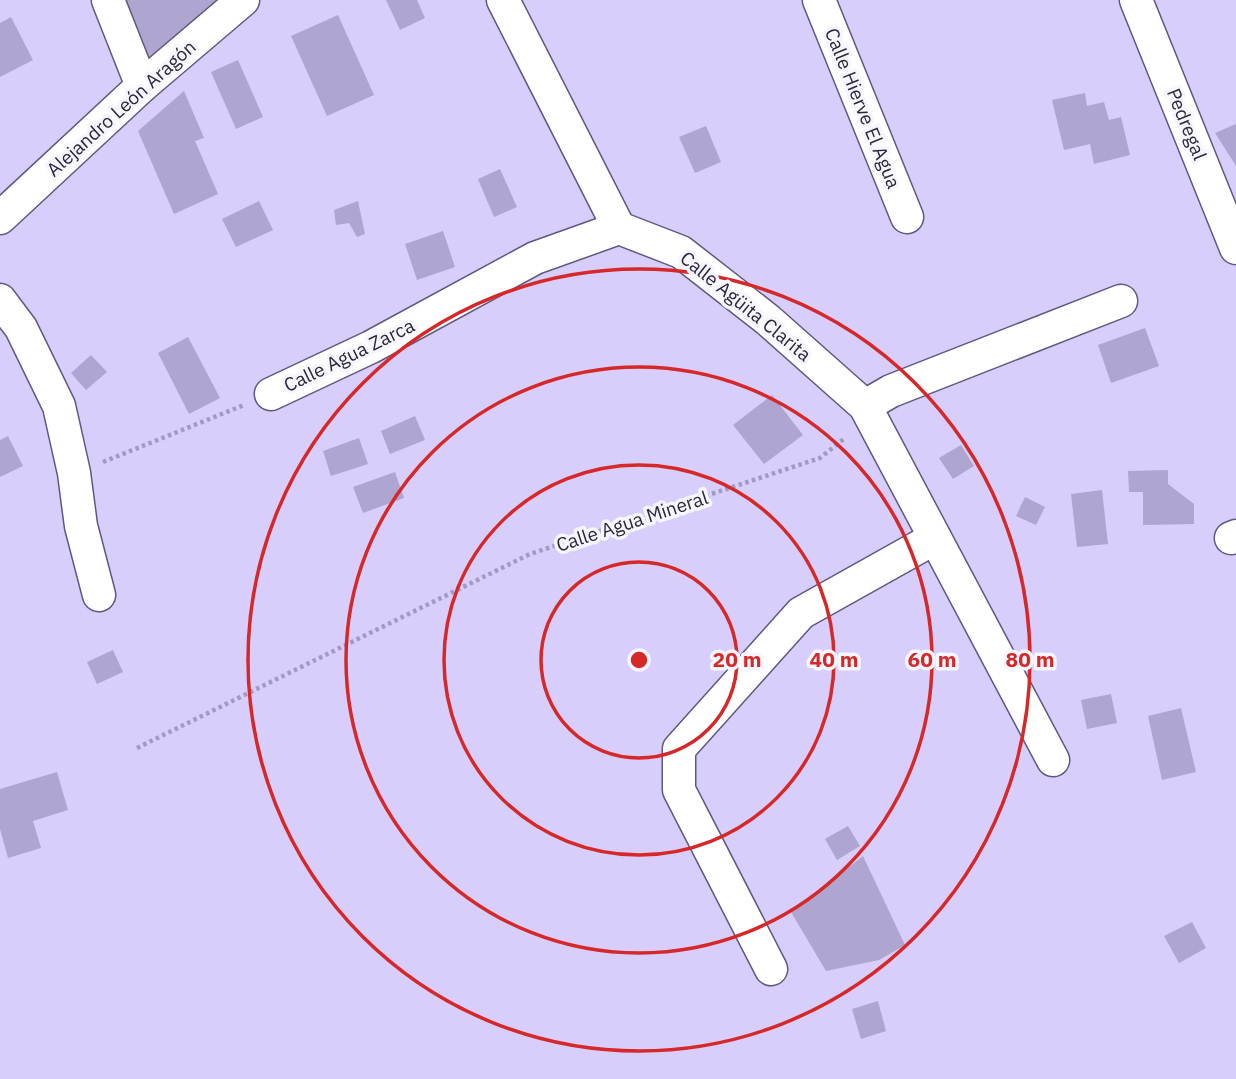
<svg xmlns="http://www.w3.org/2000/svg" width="1236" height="1079" viewBox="0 0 1236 1079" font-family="'IBM Plex Sans',sans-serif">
	<rect width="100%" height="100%" fill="#d7cefc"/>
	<g fill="#aea5d0">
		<path d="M 126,0 L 220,0 L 153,67 Z"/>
		<path d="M 386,0 L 417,0 L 425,18 L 400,30 Z"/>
		<path d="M 338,15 L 374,95 L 327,116 L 291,36 Z"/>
		<path d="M 11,17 L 33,60 L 0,77 L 0,23 Z"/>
		<path d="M 238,60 L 263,117 L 236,129 L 211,72 Z"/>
		<path d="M 184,91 L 204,138 L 195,141 L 218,194 L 174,214 L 138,131 Z"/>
		<path d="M 1085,93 L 1087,106 L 1104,102 L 1109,120 L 1121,117 L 1130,155 L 1094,164 L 1090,144 L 1064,150 L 1052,100 Z"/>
		<path d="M 1236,124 L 1236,166 L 1215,133 Z"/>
		<path d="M 706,126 L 721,162 L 695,173 L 679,137 Z"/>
		<path d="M 500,169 L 517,207 L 494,217 L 478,179 Z"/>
		<path d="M 259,201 L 273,230 L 236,247 L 222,219 Z"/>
		<path d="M 358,201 L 365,234 L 357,237 L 349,223 L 336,225 L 334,210 Z"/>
		<path d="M 443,231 L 455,267 L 417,280 L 405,244 Z"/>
		<path d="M 1145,328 L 1159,366 L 1111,383 L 1098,345 Z"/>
		<path d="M 188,337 L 220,398 L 189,414 L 158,353 Z"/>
		<path d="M 91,355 L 107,372 L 86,390 L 71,373 Z"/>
		<path d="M 772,395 L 803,435 L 764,464 L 733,425 Z"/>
		<path d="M 415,416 L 425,440 L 390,454 L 381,431 Z"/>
		<path d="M 8,436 L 23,466 L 0,477 L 0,440 Z"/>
		<path d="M 359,438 L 368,464 L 331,476 L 323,451 Z"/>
		<path d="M 961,445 L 974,466 L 953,479 L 939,458 Z"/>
		<path d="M 1168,470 L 1168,484 L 1194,504 L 1194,524 L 1143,525 L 1143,492 L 1129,492 L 1128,471 Z"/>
		<path d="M 395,472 L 404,498 L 363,513 L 353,487 Z"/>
		<path d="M 1102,490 L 1108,544 L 1077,547 L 1071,494 Z"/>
		<path d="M 1025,497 L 1045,507 L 1036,525 L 1016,516 Z"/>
		<path d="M 113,650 L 123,672 L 97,684 L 87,662 Z"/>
		<path d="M 1111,694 L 1117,723 L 1087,729 L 1081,700 Z"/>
		<path d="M 1181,708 L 1196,772 L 1162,780 L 1148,716 Z"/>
		<path d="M 57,772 L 68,810 L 33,821 L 41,848 L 8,858 L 0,829 L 0,789 Z"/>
		<path d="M 848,826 L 860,846 L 837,860 L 825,839 Z"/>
		<path d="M 863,856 L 905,945 L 879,960 L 826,971 L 791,912 Z"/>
		<path d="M 1192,922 L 1206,948 L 1179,963 L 1164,936 Z"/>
		<path d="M 878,1001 L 886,1031 L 861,1039 L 852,1009 Z"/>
	</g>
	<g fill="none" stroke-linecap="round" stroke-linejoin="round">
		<defs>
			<g id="street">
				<path d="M 108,0 L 142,86"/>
				<path d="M 503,0 L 619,228 L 681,252 L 768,320 L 865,406 L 1053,760"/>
				<path d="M 819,0 L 907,217"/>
				<path d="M 1136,0 L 1236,248"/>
				<path d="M 0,218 L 142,86 L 243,0"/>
				<path d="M 0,300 L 21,328 L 59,406 L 74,473 L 81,526 L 99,595"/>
				<path d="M 271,394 L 371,347 L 535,258 L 619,228"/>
				<path d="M 865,406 L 891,391 L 1121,301"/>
				<path d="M 1231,538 L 1236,536"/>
				<path d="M 771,969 L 679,790 L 679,749 L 801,613 L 935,538"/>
			</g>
		</defs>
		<use href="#street" stroke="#61587f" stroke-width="35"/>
		<g stroke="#a29ac0" stroke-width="4.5" stroke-dasharray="3.5 3.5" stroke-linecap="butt">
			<path d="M 103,462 L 244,405"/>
			<path d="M 137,748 L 530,554 L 820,458 L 845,438"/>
		</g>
		<use href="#street" stroke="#fff" stroke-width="32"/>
	</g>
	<g fill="none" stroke="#d62828" stroke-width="3.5">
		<circle cx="639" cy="660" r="98"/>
		<circle cx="639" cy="660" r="195"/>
		<circle cx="639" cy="660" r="293"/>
		<circle cx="639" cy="660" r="391"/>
	</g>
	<g text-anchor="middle" stroke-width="7" stroke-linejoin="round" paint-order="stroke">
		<g font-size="19" fill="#2b2738" stroke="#f7f5fe">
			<text transform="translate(121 108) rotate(-42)" y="7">Alejandro León Aragón</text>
			<text transform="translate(863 108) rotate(68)" y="7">Calle Hierve El Agua</text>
			<text transform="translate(1187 124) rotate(68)" y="7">Pedregal</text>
			<text transform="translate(746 306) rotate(39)" y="7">Calle Agüita Clarita</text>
			<text transform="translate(349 355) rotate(-26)" y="7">Calle Agua Zarca</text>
			<text transform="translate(632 521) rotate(-18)" y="7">Calle Agua Mineral</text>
		</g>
	</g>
	<circle cx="639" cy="660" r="10" fill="#d62828" stroke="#f7f5fe" stroke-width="3.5"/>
	<g font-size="21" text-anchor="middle" font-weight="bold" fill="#d62828" stroke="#f7f5fe" stroke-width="7" stroke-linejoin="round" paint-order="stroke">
		<text x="737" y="667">20 m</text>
		<text x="834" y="667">40 m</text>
		<text x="932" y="667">60 m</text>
		<text x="1030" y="667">80 m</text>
	</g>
</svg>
